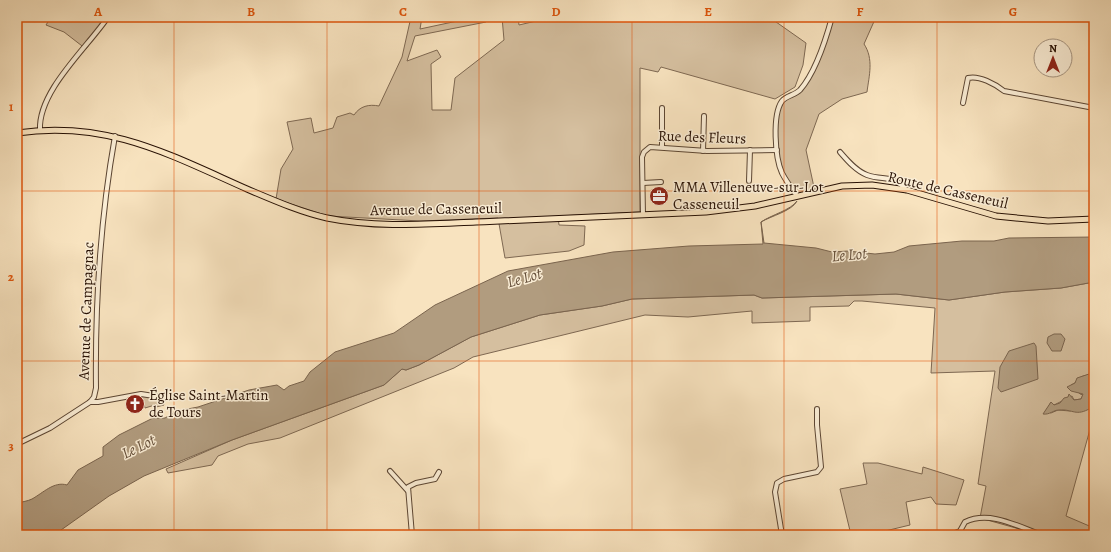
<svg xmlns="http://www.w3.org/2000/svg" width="1111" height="552" viewBox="0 0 1111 552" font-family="Alegreya,serif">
	<rect width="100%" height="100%" fill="#f8e3bf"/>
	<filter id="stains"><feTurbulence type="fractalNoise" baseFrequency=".005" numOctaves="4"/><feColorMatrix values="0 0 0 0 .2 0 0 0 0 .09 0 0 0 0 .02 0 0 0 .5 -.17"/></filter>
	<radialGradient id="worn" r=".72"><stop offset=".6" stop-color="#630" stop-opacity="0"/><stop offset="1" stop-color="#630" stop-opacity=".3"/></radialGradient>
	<g fill="#d5bf9f" stroke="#7e6852">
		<path d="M 51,17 L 109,17 L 86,49 L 64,32 L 46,25 Z"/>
		<path d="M 411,17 L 422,17 L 420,29 L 476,17 L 486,17 L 486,22 L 415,36 L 407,61 L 437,50 L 441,57 L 431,64 L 432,110 L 451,110 L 455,78 L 504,40 L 502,17 L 518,17 L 519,25 L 553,17 L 769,17 L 806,43 L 803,65 L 795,87 L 775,99 L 661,67 L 658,72 L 640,68 L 640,212 L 558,216 L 559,225 L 585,226 L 584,245 L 569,251 L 505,258 L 498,218 L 420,221 L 328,216 L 276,199 L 281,169 L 293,149 L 287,122 L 311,118 L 314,133 L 333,128 L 337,117 L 350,113 L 354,115 C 360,106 369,104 379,106 L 402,57 Z"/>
		<path d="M 832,17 L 876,17 L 864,44 C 874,59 869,76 867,92 L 842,99 L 819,114 L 806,150 L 815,192 L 797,196 L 782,174 L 776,153 L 777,112 L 783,99 L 800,91 L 815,65 Z"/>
		<path d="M 1094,282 L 1094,374 L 1092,376 C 1084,374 1079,377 1075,383 L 1071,385 L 1080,394 L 1083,395 L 1081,399 L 1074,400 L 1072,396 L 1054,405 L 1051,402 L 1046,411 L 1051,413 L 1058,410 L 1070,411 L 1093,403 L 1094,399 L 1094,415 L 1066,516 L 1094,528 L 1094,535 L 1041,535 L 980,518 L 986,486 L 978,484 L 995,371 L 931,373 L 935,308 L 862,301 L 854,301 L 849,306 L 810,307 L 810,321 L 752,323 L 752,311 L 688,317 L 645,315 L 473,357 L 454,368 L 280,438 L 248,444 L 218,456 L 212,465 L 168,473 L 166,469 L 232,440 L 384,385 L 402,369 L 406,370 L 419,365 L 471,337 L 540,315 L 602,306 L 632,299 L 754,295 L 762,298 L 896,294 L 949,300 L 1005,292 L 1061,288 Z"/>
		<path d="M 142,395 L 160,399 L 164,405 L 156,407 L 155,405 L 145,408 L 143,400 L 133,403 L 131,397 Z"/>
		<path d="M 863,463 L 878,463 L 922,474 L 923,467 L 964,480 L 956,505 L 936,504 L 931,497 L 906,502 L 910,525 L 881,532 L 881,535 L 851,535 L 840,489 L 867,484 Z"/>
	</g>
	<g fill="#b19c7f" stroke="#7a644e">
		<path d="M 797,201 C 792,211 771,216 761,222 L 764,243 L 816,248 L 832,252 L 848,251 L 875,254 L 894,252 L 909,246 L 962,241 L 994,241 L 1009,238 L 1094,237 L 1094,282 L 1061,288 L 1005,292 L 949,300 L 896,294 L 762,298 L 754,295 L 632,299 L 602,306 L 540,315 L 471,337 L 419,365 L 406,370 L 402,369 L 384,385 L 232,440 L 144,476 L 109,496 L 54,535 L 17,535 L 17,503 C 22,502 28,501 32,499 C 43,493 54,481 67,485 L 78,470 L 103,456 L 103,447 L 119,435 L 153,418 L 165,418 L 177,411 L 198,407 L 249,390 L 277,385 L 284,390 L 289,386 L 304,381 L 310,372 L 335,352 L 394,333 L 435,305 L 508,271 L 613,252 L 689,246 L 763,244 L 761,222 C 771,215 791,210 797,201 Z"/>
		<path d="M 1054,334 L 1061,334 L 1065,339 L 1061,351 L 1052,351 L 1047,343 L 1048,337 Z"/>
		<path d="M 1034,343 L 1036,346 L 1038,379 L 1001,392 L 998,388 L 1000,367 L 1009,351 Z"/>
		<path d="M 1089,374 L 1092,376 L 1094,374 L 1094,399 L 1091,408 C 1075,417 1074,409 1059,410 C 1053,410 1050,415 1043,414 L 1051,402 L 1054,405 L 1060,403 L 1064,398 L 1068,397 L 1069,394 L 1074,400 L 1081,399 L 1083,394 L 1071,391 L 1067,387 L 1075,383 L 1077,378 Z"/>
	</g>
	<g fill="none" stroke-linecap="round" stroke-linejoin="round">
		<defs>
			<g id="minor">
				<path d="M 963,103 L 968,78 C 979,75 995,84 1004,91 L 1094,108"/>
				<path d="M 662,108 L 662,147"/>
				<path d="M 40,130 C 38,91 87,48 108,17"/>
				<path d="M 703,151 L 704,116"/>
				<path d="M 840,152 C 847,160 856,171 867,175 C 884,181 893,174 906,190"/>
				<path d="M 749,181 L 750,150"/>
				<path d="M 643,183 L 661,182"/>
				<path d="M 797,196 C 792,189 786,181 782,173 C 775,158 772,115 782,101 C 786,96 795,95 800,90 C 815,73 826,39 832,17"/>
				<path d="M 643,215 L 642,157 L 644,152 L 650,147 L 707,151 L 777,150"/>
				<path d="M 90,402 L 98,402 L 141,394 L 160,397"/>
				<path d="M 17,444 L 50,428 L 90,402 L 94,397 L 96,388 C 95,303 100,220 115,136"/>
				<path d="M 390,471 L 408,491"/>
				<path d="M 412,535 L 408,487 L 416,483 L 435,479 L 439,472"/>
				<path d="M 782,535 L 775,492 L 777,483 L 784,479 L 817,472 L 821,467 L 817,425 L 817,409"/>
				<path d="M 950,535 L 960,531 L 965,522 C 990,510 1019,527 1042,535"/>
			</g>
			<path id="major" d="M 17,133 C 107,120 168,154 247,189 C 273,200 300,212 327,218 C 376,228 427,224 476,222 C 553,219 630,215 706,212 L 755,206 L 842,186 L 872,185 L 907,190 L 996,216 L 1048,221 L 1094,219"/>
		</defs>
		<use href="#minor" stroke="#5c4633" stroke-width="6"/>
		<use href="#major" stroke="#281104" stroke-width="7"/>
		<use href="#minor" stroke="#faedd5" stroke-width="4"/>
		<use href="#major" stroke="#f8e3bf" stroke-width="5"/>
	</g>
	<path fill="none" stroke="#de550c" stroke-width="1" stroke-opacity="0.55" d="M 174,17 L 174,535M 327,17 L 327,535M 479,17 L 479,535M 632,17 L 632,535M 784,17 L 784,535M 937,17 L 937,535M 17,191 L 1094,191M 17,361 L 1094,361"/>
	<defs>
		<symbol id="office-disc" viewBox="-11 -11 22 22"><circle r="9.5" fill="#8f2418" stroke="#faedd5"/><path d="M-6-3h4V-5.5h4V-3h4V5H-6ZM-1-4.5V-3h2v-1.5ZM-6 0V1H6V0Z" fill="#fff"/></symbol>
		<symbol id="church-disc" viewBox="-11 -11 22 22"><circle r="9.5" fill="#8f2418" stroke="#faedd5"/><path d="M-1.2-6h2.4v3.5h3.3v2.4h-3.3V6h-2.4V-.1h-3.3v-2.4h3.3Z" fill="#fff"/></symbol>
	</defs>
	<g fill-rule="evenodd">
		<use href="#office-disc" x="648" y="185" width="22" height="22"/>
		<use href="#church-disc" x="124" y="393" width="22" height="22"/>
	</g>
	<g text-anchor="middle" stroke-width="3" stroke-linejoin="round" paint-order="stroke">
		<g font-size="15" fill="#281104" stroke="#faedd5">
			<text transform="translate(702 137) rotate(2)" y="5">Rue des Fleurs</text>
			<text transform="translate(948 190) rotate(13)" y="5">Route de Casseneuil</text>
			<text transform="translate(436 209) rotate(-1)" y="5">Avenue de Casseneuil</text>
			<text transform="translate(86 311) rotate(-88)" y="5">Avenue de Campagnac</text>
		</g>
		<g font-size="15" fill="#281104" stroke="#faedd5" text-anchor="start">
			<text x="673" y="192">MMA Villeneuve-sur-Lot<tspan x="673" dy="17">Casseneuil</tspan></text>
			<text x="149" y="400">Église Saint-Martin<tspan x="149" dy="17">de Tours</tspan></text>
		</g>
		<g font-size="16" font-style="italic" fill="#66503b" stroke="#faedd5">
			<text transform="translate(849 254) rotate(-5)" y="6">Le Lot</text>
			<text transform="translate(524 277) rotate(-16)" y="6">Le Lot</text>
			<text transform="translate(138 446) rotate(-26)" y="6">Le Lot</text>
		</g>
	</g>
	<rect width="1111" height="552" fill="none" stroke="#f8e3bf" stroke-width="44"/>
	<g transform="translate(1053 58)"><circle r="19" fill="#faedd5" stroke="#a69581"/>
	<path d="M0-3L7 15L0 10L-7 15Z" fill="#8f2418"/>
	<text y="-6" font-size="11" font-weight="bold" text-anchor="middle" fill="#281104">N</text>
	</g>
	<rect x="22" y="22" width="1067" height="508" fill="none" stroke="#de550c" stroke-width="1.5"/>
	<g font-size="13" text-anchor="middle" font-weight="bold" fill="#de550c">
		<text x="98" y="16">A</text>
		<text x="251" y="16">B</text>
		<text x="403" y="16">C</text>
		<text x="556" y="16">D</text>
		<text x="708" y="16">E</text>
		<text x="860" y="16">F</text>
		<text x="1013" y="16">G</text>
		<text x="11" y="111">1</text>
		<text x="11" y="281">2</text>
		<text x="11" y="450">3</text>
	</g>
	<rect width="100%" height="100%" filter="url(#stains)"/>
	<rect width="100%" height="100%" fill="url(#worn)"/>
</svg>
